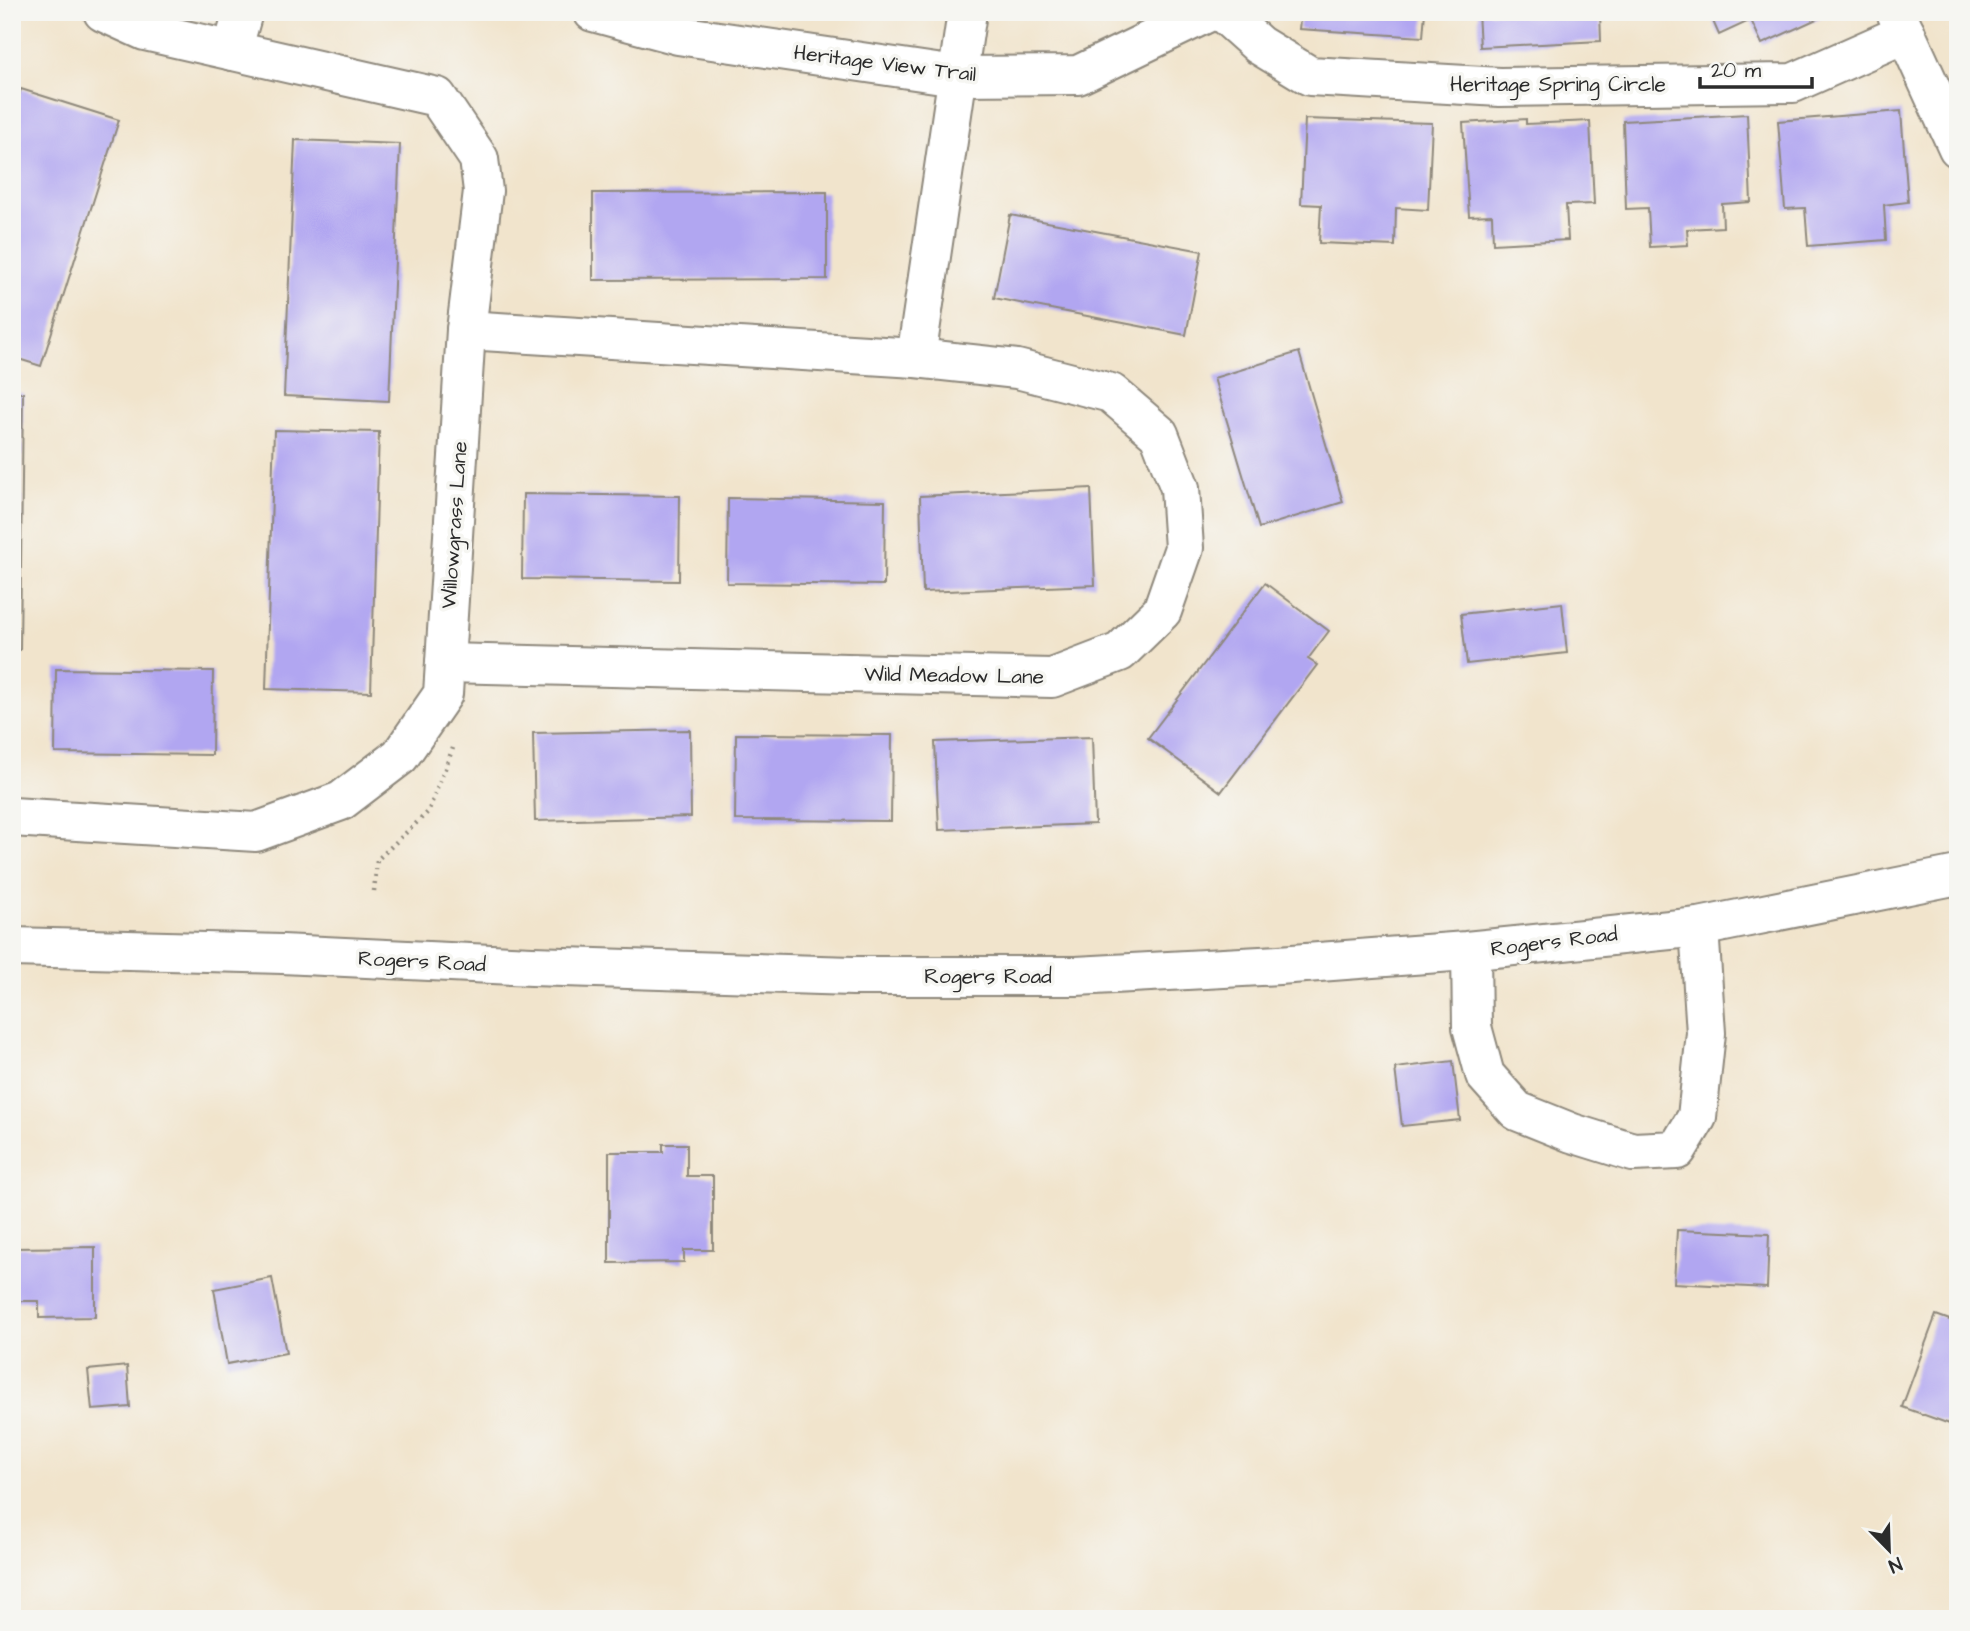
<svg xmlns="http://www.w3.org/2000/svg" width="1970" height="1631" viewBox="0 0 1970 1631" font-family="'Architects Daughter',sans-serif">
	<rect width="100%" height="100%" fill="#f6f6f2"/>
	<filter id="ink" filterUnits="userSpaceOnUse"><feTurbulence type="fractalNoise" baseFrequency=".0143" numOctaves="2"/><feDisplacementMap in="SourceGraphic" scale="14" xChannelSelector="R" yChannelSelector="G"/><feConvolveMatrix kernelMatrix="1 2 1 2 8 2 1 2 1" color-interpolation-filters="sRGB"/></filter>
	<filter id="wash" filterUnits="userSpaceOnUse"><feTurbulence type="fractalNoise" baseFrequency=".00686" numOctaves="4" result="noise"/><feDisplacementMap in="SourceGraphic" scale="28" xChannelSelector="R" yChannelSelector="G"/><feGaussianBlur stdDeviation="1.57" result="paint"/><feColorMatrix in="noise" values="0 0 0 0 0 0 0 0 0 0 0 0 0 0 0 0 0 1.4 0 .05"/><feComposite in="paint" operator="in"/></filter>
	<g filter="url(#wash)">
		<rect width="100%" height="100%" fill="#f1e4cc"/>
		<g id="blocks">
			<g fill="#b1a6f1">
				<path d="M 1301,12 L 1425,12 L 1423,37 L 1299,29 Z"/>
				<path d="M 1478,12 L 1600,12 L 1601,41 L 1480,47 Z"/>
				<path d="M 1709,12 L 1832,12 L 1762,44 L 1751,20 L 1719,35 Z"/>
				<path d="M 21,89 L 119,120 L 41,366 L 12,357 L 12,115 Z"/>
				<path d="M 1901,111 L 1908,202 L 1884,205 L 1886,240 L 1808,246 L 1805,208 L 1785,209 L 1778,121 Z"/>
				<path d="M 1747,114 L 1751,202 L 1722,204 L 1723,227 L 1687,229 L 1688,245 L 1650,247 L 1648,208 L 1626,209 L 1623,121 Z"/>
				<path d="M 1305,119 L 1432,123 L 1428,210 L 1396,208 L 1395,246 L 1319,243 L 1321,205 L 1301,204 Z"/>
				<path d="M 1526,119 L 1526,124 L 1590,121 L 1594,204 L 1566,205 L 1568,240 L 1493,244 L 1492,215 L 1469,216 L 1463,123 Z"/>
				<path d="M 295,140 L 400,144 L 389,401 L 284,396 Z"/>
				<path d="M 827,192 L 827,279 L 593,280 L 593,193 Z"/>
				<path d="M 1010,215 L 1202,251 L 1186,335 L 994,298 Z"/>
				<path d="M 1299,352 L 1343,502 L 1259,528 L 1214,378 Z"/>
				<path d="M 12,393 L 23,393 L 20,650 L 12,650 Z"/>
				<path d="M 274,430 L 379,432 L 371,692 L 266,689 Z"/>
				<path d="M 1091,488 L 1095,585 L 923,592 L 920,496 Z"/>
				<path d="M 523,494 L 680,496 L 679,581 L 522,579 Z"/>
				<path d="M 728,498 L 885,501 L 884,585 L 727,583 Z"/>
				<path d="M 1265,583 L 1329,631 L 1308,659 L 1317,665 L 1221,792 L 1148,738 Z"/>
				<path d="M 1562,603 L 1567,653 L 1467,664 L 1461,614 Z"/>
				<path d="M 56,669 L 213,671 L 212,755 L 55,753 Z"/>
				<path d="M 690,730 L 691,817 L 535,821 L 533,733 Z"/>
				<path d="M 736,734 L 892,735 L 891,821 L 735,820 Z"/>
				<path d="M 1092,737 L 1095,824 L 939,830 L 935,742 Z"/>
				<path d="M 1453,1061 L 1460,1120 L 1402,1126 L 1395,1068 Z"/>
				<path d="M 663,1144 L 687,1144 L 687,1176 L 713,1176 L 713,1250 L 684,1250 L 684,1262 L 609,1263 L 609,1152 L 663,1152 Z"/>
				<path d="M 1677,1230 L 1769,1234 L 1767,1288 L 1674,1283 Z"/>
				<path d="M 95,1247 L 95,1317 L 39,1318 L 39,1301 L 12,1301 L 12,1248 Z"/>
				<path d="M 272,1278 L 286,1353 L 227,1364 L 214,1289 Z"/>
				<path d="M 1936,1315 L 1958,1323 L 1958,1427 L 1902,1407 Z"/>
				<path d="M 127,1366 L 130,1407 L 92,1410 L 88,1370 Z"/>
			</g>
		</g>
	</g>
	<g filter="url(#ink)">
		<use href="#blocks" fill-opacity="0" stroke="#8e887c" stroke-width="2"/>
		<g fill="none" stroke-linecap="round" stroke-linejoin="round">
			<defs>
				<g id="minor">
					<path d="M 593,12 L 678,35 L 956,76 L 1078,75 L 1209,12"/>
					<path d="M 1222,12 L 1259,45 L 1310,76 L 1500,87 L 1793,83 L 1906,33"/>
					<path d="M 1896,12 L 1958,148"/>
					<path d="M 232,51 L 243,12"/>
					<path d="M 466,330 L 916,358 L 967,12"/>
					<path d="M 445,663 L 1052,678 L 1120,652 L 1162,611 L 1184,548 L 1180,488 L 1159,434 L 1111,393 L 1017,369 L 916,358"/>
					<path d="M 12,817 L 256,832 L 341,801 L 400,756 L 443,694 L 466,330 L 483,191 L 479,159 L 437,97 L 145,31 L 103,12"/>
					<path d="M 1471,951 L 1472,1027 L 1485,1075 L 1517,1111 L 1572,1133 L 1633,1152 L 1677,1150 L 1697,1117 L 1706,1033 L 1699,927"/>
				</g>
				<path id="major" d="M 12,947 L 282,954 L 532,966 L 853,976 L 1076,976 L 1279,965 L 1466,951 L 1699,927 L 1958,875"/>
			</defs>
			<use href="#minor" stroke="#8e887c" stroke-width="42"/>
			<use href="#major" stroke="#8e887c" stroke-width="42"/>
			<path stroke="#8e887c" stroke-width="4.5" stroke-dasharray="2 5" stroke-linecap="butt" d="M 374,891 L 377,860 L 428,812 L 453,748"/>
			<use href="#minor" stroke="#fff" stroke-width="38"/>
			<use href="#major" stroke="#fff" stroke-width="38"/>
		</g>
	</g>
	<g text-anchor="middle" stroke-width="7" stroke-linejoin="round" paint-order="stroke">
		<g font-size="21" fill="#2b2b2b" stroke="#f6f6f2">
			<text transform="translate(885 63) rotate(7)" y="7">Heritage View Trail</text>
			<text x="1558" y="91">Heritage Spring Circle</text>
			<text transform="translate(454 525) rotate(-86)" y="7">Willowgrass Lane</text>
			<text transform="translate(954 675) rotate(1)" y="7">Wild Meadow Lane</text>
			<text transform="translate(1554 941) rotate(-7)" y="7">Rogers Road</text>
			<text transform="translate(422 961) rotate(3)" y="7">Rogers Road</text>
			<text x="988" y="983">Rogers Road</text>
		</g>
	</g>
	<rect width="1970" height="1631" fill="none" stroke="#f6f6f2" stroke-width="42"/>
	<g transform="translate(1889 1550) rotate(157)" stroke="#f6f6f2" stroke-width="5" paint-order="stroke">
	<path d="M0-5L12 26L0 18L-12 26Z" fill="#2b2b2b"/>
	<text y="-10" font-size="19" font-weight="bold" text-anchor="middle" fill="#2b2b2b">N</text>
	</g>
	<path d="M1700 77v10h112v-10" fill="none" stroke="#2b2b2b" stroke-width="3.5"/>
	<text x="1711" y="77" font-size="21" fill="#2b2b2b" stroke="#f6f6f2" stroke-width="5" paint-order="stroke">20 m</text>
</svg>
